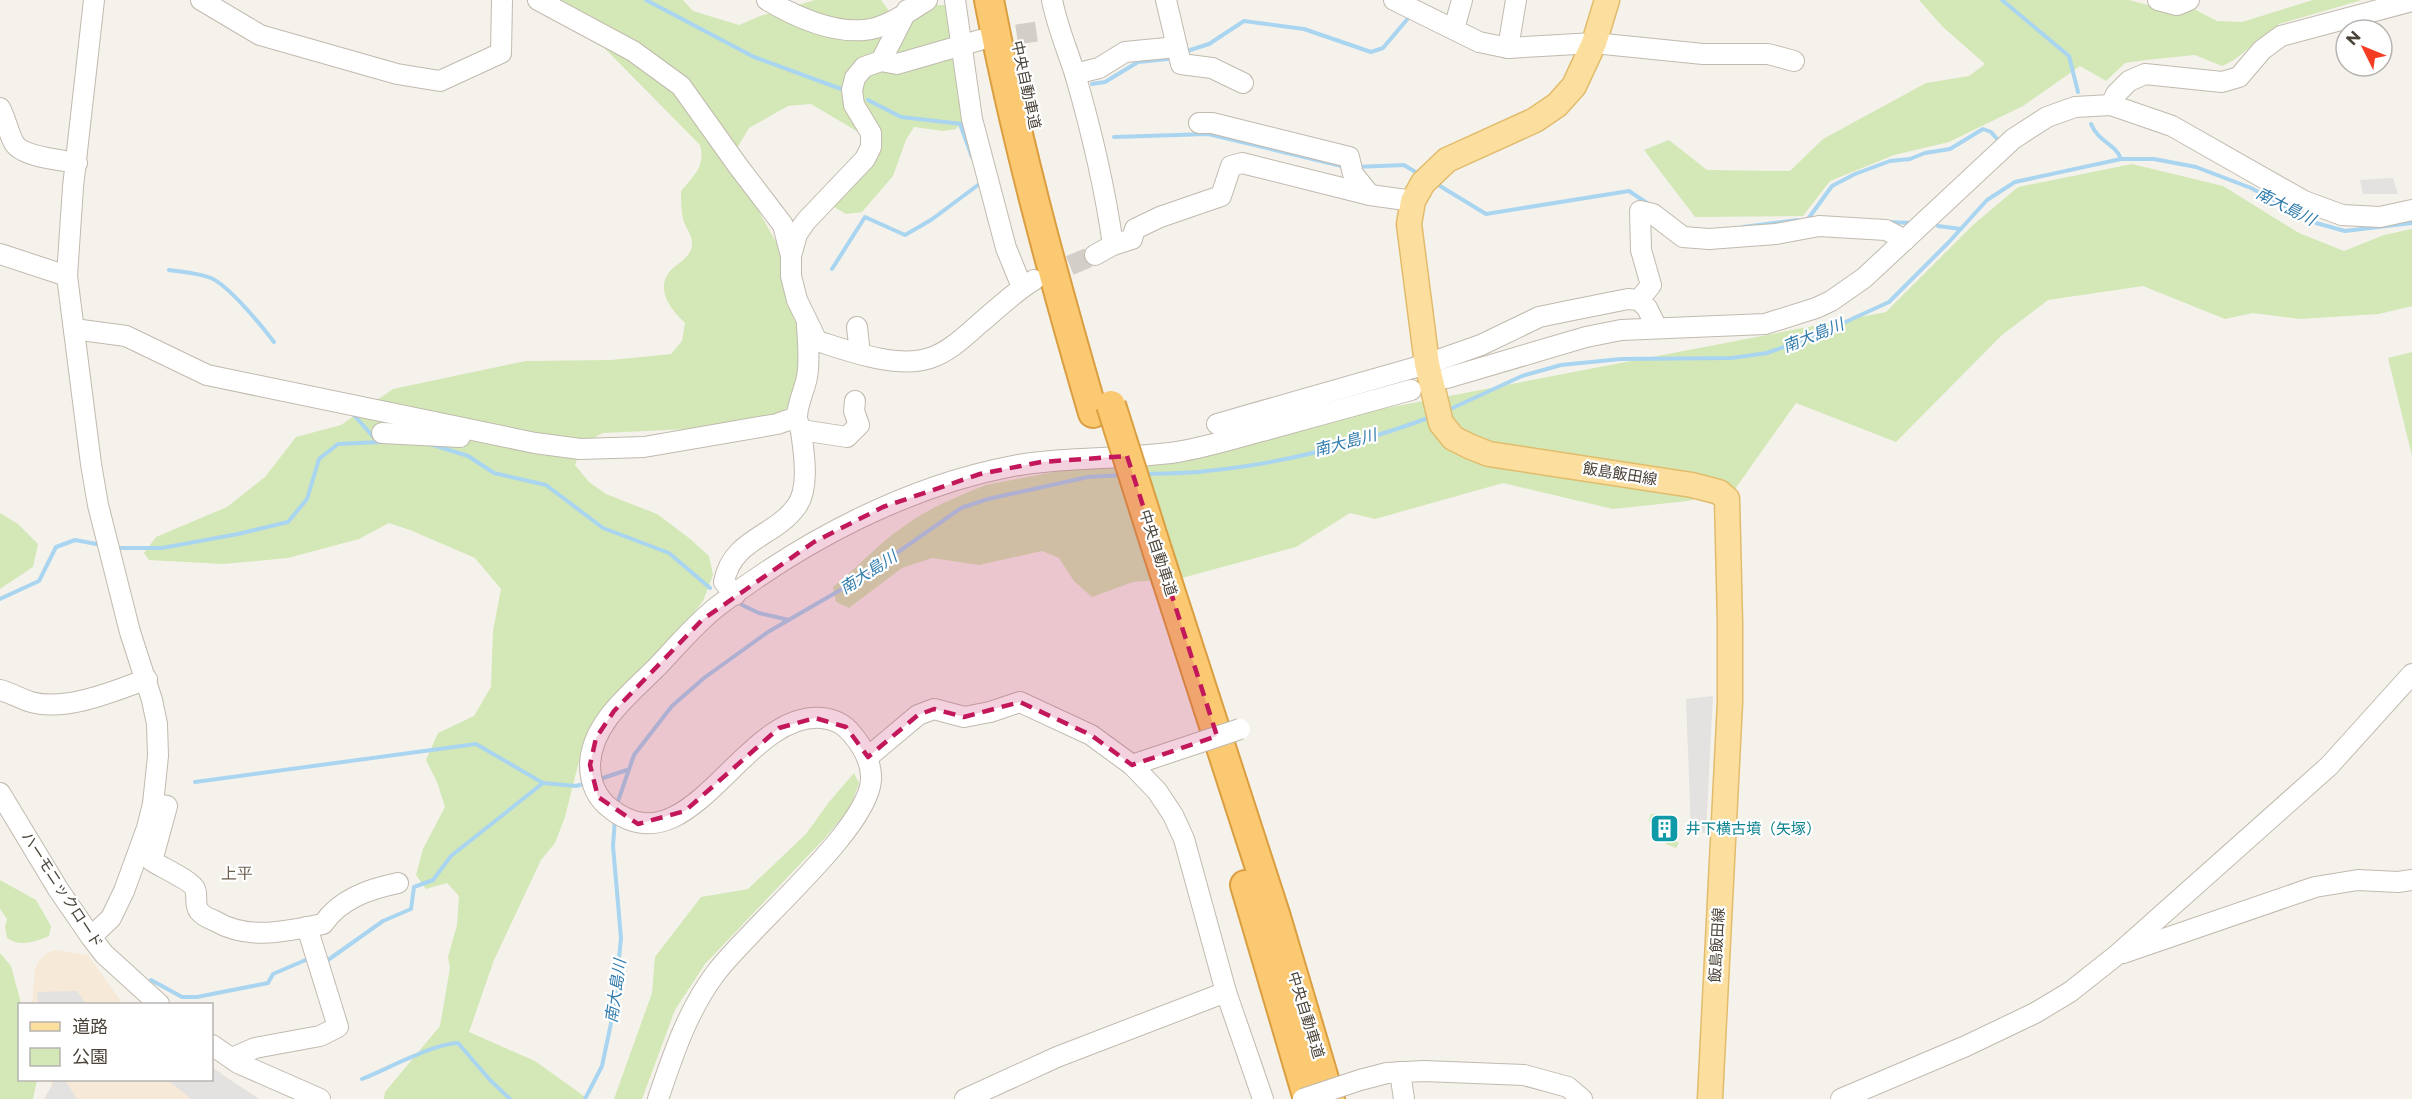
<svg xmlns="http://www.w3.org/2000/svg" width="2412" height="1099" viewBox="0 0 2412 1099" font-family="Montserrat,'Noto Sans JP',sans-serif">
	<rect width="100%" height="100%" fill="#f5f2ec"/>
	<g fill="#f6e9d8">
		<path d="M 54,950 L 88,955 L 123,1004 L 32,1004 L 35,970 L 38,962 L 45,954 Z"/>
		<path d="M 212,1067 L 259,1099 L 44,1099 L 52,1086 L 49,1080 L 212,1080 Z"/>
	</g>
	<g fill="#d3e8b6">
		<path d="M 557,0 L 683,0 L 693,11 L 739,25 L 760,16 L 815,0 L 881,0 L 889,11 L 908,23 L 934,5 L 945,5 L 951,16 L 966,117 L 956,129 L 943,131 L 914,127 L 906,140 L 893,176 L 862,212 L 846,214 L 834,207 L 833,188 L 860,149 L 860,133 L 811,104 L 788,106 L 749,128 L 737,148 L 735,169 L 776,242 L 800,327 L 797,399 L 780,414 L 709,428 L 603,433 C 588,440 580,449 575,465 L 589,482 L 606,494 L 657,514 L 689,538 L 709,556 L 713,575 L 703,601 L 673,639 L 629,683 L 583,745 L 565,817 L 555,843 L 541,860 L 494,960 L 469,1032 L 535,1061 L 588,1099 L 384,1099 L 385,1092 L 440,1026 L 450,968 L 448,957 L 457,925 L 459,896 L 447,883 L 426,889 L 416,875 L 423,849 L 445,807 L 437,782 L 426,760 L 438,733 L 474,716 L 491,687 L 493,631 L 501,589 L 475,558 L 410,530 L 389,523 L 359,539 L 288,558 L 223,564 L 149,560 L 144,553 L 156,537 L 227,507 L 265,477 L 296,437 L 341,425 L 393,389 L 526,361 L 611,360 L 671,354 L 682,341 L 685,323 C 671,310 654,289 671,270 C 680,261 693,257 692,241 C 691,234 685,226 683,219 C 681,210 681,200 681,191 C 694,175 706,166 700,145 Z"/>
		<path d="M 1919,0 L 2129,0 L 2178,13 L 2194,9 L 2217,21 L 2242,22 L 2313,0 L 2362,0 L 2279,24 L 2234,60 L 2222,66 L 2195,55 L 2146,60 L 2125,63 L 2106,81 L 2080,66 L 2023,106 L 1949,142 L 1894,155 L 1830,181 L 1803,216 L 1695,217 L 1644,150 L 1669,140 L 1707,170 L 1790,171 L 1823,139 L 1926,83 L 1969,76 L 1985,64 L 1943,27 Z"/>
		<path d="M 2132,164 L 2223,186 L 2299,233 L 2344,251 L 2384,235 L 2412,229 L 2412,306 L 2379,314 L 2299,319 L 2253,313 L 2225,319 L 2143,286 L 2048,300 L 2002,335 L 1896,442 L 1796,403 L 1735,489 L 1688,501 L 1613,509 L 1503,483 L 1375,519 L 1350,513 L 1296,547 L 1182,578 L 1133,582 L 1092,597 L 1074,581 L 1059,558 L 1042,551 L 979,565 L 932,558 L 902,568 L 849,608 L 836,602 L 833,587 C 856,569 877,545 900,529 C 926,509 956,497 986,485 L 1886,312 L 1973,225 L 2018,187 Z"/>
		<path d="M 2412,352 L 2412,456 L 2388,358 Z"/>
		<path d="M 0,513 L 18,524 L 38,544 L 33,567 L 0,589 Z"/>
		<path d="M 854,773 L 859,783 L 850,808 L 823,840 L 705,964 L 675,1010 L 642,1099 L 614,1099 L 652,993 L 655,957 L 701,897 L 748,889 L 806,834 L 829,802 Z"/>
		<path d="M 1651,814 L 1664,815 C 1669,825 1678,830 1676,841 L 1679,843 L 1676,848 L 1666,844 L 1649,821 Z"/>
		<path d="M 0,880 L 36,900 L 51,926 L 49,936 C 36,942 19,947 7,938 L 5,927 L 7,919 L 0,909 Z"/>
		<path d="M 0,953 L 11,966 L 21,1003 L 20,1004 L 20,1080 L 37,1080 L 33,1099 L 0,1099 Z"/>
	</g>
	<g fill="#e4e2e0">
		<path d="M 2393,178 L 2398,194 L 2363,194 L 2360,180 Z"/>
		<path d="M 1713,696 L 1706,833 L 1691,832 L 1686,699 Z"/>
		<path d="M 77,991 L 86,1004 L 38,1004 L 37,992 Z"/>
		<path d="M 212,1067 L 227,1078 L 259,1099 L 191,1099 L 168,1080 L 212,1080 Z"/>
		<path d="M 55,1080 L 65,1080 L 77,1099 L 44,1099 Z"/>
	</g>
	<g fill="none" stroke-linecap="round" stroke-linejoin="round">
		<g stroke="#aad5f0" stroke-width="4">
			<path d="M 646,0 L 754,57 L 844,90"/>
			<path d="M 2002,0 L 2069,56 L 2078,92"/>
			<path d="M 1190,50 L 1209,44 L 1244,21 L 1304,29 L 1371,52 L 1383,48 L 1410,16"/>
			<path d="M 1092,84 L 1105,82 L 1138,62 L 1168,59"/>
			<path d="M 868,100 L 901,117 L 962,124"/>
			<path d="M 960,124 L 972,157"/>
			<path d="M 2091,124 C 2099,143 2115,143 2121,159"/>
			<path d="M 1114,137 L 1208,134 L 1346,167"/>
			<path d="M 1356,167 L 1404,165 L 1417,173"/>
			<path d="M 1440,186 L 1486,214 L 1629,191 L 1650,205"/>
			<path d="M 1808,219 L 1832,186 L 1855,174 L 1890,161 L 1910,159 L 1925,153 L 1950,149 L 1983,129 L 1991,132 L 1998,140"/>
			<path d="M 1889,222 L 1911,223"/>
			<path d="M 1938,226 L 1961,229"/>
			<path d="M 1743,227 L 1798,220"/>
			<path d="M 832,269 L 865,217 L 905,235 L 931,220 L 982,182"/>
			<path d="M 169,270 C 182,272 198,273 211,278 C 229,286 261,325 274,342"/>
			<path d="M 1446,411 L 1522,376 L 1561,365 L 1621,359 L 1732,358 L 1767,353 L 1817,335 L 1889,302 L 1949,242 L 1987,200 L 2015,182 L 2121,159 L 2154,159 L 2196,167 L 2251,188 L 2316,223 L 2345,231 L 2412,223"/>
			<path d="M 353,414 L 377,441"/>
			<path d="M 430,444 L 468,456 L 494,473 L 546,485 L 603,528 L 669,553 L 710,588"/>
			<path d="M 1145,474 C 1165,473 1186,474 1206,471 C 1281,464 1360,443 1431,417"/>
			<path d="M 115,548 L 162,548 L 238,534 L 288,522 L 307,499 L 319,459 L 338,444 L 380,442"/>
			<path d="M 0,599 L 39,581 L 56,547 L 75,540 L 102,545"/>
			<path d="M 742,605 L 759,613 L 789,620"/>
			<path d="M 597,780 L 627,770"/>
			<path d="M 195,782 L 476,744 L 543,783 L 576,786 L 587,783"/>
			<path d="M 617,804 L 634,755 L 672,706 L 704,678 L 768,632 L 861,578 L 961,508 L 988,499 L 1088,477 L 1123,475"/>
			<path d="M 328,960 L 383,921 L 411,909 L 414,887 L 433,880 L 451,856 L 543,783"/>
			<path d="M 151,980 L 182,997 L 197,997 L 268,983 L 273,974 L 308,959"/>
			<path d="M 362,1079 C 385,1070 435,1043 458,1043 L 490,1080 L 510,1099"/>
			<path d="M 585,1099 L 602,1066 L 614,1009 L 621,938 L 613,846 L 615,818"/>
		</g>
		<g stroke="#d3cfc8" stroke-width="20" stroke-dasharray="20 10" stroke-linecap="butt">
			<path d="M 987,39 L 1040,31"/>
			<path d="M 1042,277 L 1095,255"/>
		</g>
		<defs>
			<g id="minor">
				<path d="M 201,0 L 260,35 L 397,74 L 440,81 L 501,53 L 502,0"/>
				<path d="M 538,0 L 633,51 L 681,86 L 738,166 L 783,225 L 791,256 L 791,276 L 797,300 L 817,341 C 849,351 897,369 930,358 C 949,352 965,336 979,324 C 997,309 1014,292 1034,280"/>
				<path d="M 767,0 C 794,16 832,33 864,30 C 885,29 910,11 927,0"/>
				<path d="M 955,0 L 972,119 L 1006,248 L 1022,287"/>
				<path d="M 1052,0 C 1057,26 1067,49 1075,74 C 1091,129 1105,189 1113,245 L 1095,255"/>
				<path d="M 1166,0 L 1181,64 L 1212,68 L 1243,83"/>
				<path d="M 1394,0 L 1479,42 L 1508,48 L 1594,43 L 1703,54 L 1768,54 L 1794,61"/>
				<path d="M 2158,0 L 2177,5 L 2189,0"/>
				<path d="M 1454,29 L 1462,0"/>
				<path d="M 1508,48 L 1516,0"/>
				<path d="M 881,61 L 907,10"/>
				<path d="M 1075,74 L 1099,68 L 1125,52 L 1177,47"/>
				<path d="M 2111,105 L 2116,94 L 2129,81 L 2145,74 L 2222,82 L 2239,77 L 2262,50 L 2281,36 L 2412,1"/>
				<path d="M 0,108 C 6,119 8,132 14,143 C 22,157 62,160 77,163"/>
				<path d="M 1199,123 L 1212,123 L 1349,157 L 1353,174 L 1370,195"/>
				<path d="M 1113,245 L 1132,239 L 1135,229 L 1160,217 L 1221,196 L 1231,166 L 1242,163 L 1370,195 L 1413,201"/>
				<path d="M 0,254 L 67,276"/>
				<path d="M 791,256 L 797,234 L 806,221 L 865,159 L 871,147 L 871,133 L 854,105 L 852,90 L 855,78 L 864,67 L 881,61 L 897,64 L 980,40"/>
				<path d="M 1639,300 L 1651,285 L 1641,250 L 1640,211 L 1653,214 L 1683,237 L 1709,239 L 1776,234 L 1819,226 L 1886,230 L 1905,240"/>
				<path d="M 857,327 L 860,354"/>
				<path d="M 74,329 L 126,336 L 207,375 L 535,443 L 580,449 L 644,447 L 777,424 L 797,417"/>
				<path d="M 1447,378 L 1586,337 L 1621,330 L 1765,324 L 1816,308 L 1831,301 L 1864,278 L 2013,139 L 2047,117 L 2075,107 L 2111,105 L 2172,126 L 2304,201 L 2342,215 L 2380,217 L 2412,210"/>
				<path d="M 1217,424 L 1427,364 L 1481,345 L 1539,317 L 1563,312 L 1628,299 L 1639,300 L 1647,308 L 1657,328"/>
				<path d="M 801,430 L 847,437 L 859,425 L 854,411 L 855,401"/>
				<path d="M 382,433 L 460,437"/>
				<path d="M 735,595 L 724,582 C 732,539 774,537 796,507 C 810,489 804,453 801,431 C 800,426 797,422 797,417 C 797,404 805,389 807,377 C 810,361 808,342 807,326"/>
				<path d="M 0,690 C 11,693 21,699 31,702 C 65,712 115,691 147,679"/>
				<path d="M 868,757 L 918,715 L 934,709 L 964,717 L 990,712 L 1020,702 L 1091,735 L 1132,765 L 1157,791 L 1173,815 L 1184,839 L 1226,992 L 1263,1099"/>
				<path d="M 1132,765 L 1168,753"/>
				<path d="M 0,793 L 58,889 L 91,937 L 104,954 L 159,1004"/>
				<path d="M 153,804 L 167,806 L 152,861 C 161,867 192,881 195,889 C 198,896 194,904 199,911 C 202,915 210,919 215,921 C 249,941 287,931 323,924 C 340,899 369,889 398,883"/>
				<path d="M 91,937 L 111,918 L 124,891 L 147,828 L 153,804 L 158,756 L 157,724 L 152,700 L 130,632 L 98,505 L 91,464 L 67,276 L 73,187 L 94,0"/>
				<path d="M 2123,953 L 2315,887 L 2358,880 L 2398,882 L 2412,880"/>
				<path d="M 212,1045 L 238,1063 L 320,1099"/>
				<path d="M 232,1058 L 255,1048 L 320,1036 L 338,1027 L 307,927"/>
				<path d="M 1400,1072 L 1404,1099"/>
				<path d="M 1360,1080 L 1387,1073 L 1424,1071 L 1524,1075 L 1568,1087 L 1582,1099"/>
				<path d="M 658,1099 C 673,1055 687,1012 715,974 C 749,928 868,830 871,780 C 872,762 863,747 852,734 C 844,724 834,719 822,718 C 742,711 691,871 611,809 C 596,798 590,783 590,764 C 592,723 630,694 657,667 C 677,646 696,623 718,606 C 803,541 907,486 1013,466 C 1067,456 1122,460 1177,452 C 1208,447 1239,437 1269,429 C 1316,416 1364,403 1411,390"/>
				<path d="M 965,1099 L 1057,1057 L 1226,992"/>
				<path d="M 1841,1099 L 1966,1046 L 2035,1013 L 2070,992 L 2118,954 L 2329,766 L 2412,674"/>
			</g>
			<path id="major" d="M 1607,0 L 1594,43 L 1574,86 L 1557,105 L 1535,120 L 1447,160 L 1423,183 L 1413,201 L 1409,224 L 1427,364 L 1441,423 L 1453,438 L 1471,447 L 1489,454 L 1692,485 L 1719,492 L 1727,499 L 1730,623 L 1730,702 L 1710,1099"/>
			<g id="highway">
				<path d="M 989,0 C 1016,140 1053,276 1093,413"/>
				<path d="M 1158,553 L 1276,917 L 1330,1099"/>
				<path d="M 1245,885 L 1308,1099"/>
			</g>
		</defs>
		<use href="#minor" stroke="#c1baae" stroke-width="22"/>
		<use href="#major" stroke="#e2bc6d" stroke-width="27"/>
		<use href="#highway" stroke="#db9e40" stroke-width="32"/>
		<use href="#minor" stroke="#fff" stroke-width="20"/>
		<use href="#major" stroke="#fcdf9e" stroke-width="24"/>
		<use href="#highway" stroke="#fac972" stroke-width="28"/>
		<defs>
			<g id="minor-bridge">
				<path d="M 1168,753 L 1240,729"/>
				<path d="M 1303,1099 L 1360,1080"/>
			</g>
			<path id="highway-bridge" d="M 1111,405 L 1158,553"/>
		</defs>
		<use href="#minor-bridge" stroke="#c1baae" stroke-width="22" stroke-linecap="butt"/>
		<use href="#highway-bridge" stroke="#db9e40" stroke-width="32" stroke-linecap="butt"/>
		<use href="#minor-bridge" stroke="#fff" stroke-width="20"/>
		<use href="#highway-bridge" stroke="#fac972" stroke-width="28"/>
	</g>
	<path fill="#c2185b" fill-opacity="0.2" stroke="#c2185b" stroke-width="4.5" stroke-dasharray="12 8" stroke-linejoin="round" d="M 1127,456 L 1217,736 L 1132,765 L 1091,735 L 1020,702 L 964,717 L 934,709 L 918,715 L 868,757 L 846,727 L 815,718 L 779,728 L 685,811 L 638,824 L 598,797 L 590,765 L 596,738 L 614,711 L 702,620 L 814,542 L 883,507 L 980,474 L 1041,462 Z"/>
	<defs>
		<symbol id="building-square" viewBox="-11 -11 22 22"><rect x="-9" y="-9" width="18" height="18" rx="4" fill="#0f9aa8" stroke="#fff"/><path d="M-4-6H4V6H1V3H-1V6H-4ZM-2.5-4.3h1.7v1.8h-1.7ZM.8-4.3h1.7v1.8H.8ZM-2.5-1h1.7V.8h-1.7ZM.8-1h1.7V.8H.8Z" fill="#fff"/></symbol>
	</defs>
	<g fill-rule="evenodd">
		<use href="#building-square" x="1648" y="812" width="33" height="33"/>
	</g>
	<g text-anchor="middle" stroke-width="4.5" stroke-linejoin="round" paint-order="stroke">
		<g font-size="15" fill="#4a4339" stroke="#fff">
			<text transform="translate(1026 85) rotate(78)" y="5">中央自動車道</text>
			<text transform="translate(1620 474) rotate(9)" y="5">飯島飯田線</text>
			<text transform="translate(1158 553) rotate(72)" y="5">中央自動車道</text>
			<text transform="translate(62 890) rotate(57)" y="5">ハーモニックロード</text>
			<text transform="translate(1717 945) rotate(-87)" y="5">飯島飯田線</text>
			<text transform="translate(1306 1015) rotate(73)" y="5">中央自動車道</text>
		</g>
		<g font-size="15" fill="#0d838f" stroke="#fff" text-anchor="start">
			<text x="1686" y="834">井下横古墳（矢塚）</text>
		</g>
		<g font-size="16" font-style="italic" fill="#317cad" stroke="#fff">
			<text transform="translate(2286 206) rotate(27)" y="6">南大島川</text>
			<text transform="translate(1813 335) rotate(-22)" y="6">南大島川</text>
			<text transform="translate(1345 442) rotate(-15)" y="6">南大島川</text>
			<text transform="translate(868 572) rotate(-33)" y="6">南大島川</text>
			<text transform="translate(615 991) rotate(-82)" y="6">南大島川</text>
		</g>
		<g font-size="16" fill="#6d6051" stroke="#fff">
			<text x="237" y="879">上平</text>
		</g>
	</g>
	<rect x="18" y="1003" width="195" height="78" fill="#ffffff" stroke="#b7b4b0" stroke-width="1.5"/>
	<rect x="30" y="1022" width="30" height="9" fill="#fcdf9e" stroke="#b7b4b0" stroke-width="1.5"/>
	<text x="72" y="1033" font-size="18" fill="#4a4339">道路</text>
	<rect x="30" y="1048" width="30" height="18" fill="#d3e8b6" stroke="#b7b4b0" stroke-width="1.5"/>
	<text x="72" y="1063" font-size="18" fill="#4a4339">公園</text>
	<g transform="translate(2364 48) rotate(313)"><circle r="28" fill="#ffffff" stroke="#b7b4b0" stroke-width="1.5"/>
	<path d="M0-4.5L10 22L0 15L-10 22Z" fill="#f53d23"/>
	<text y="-9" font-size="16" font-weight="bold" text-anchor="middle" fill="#4a4339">N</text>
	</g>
</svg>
